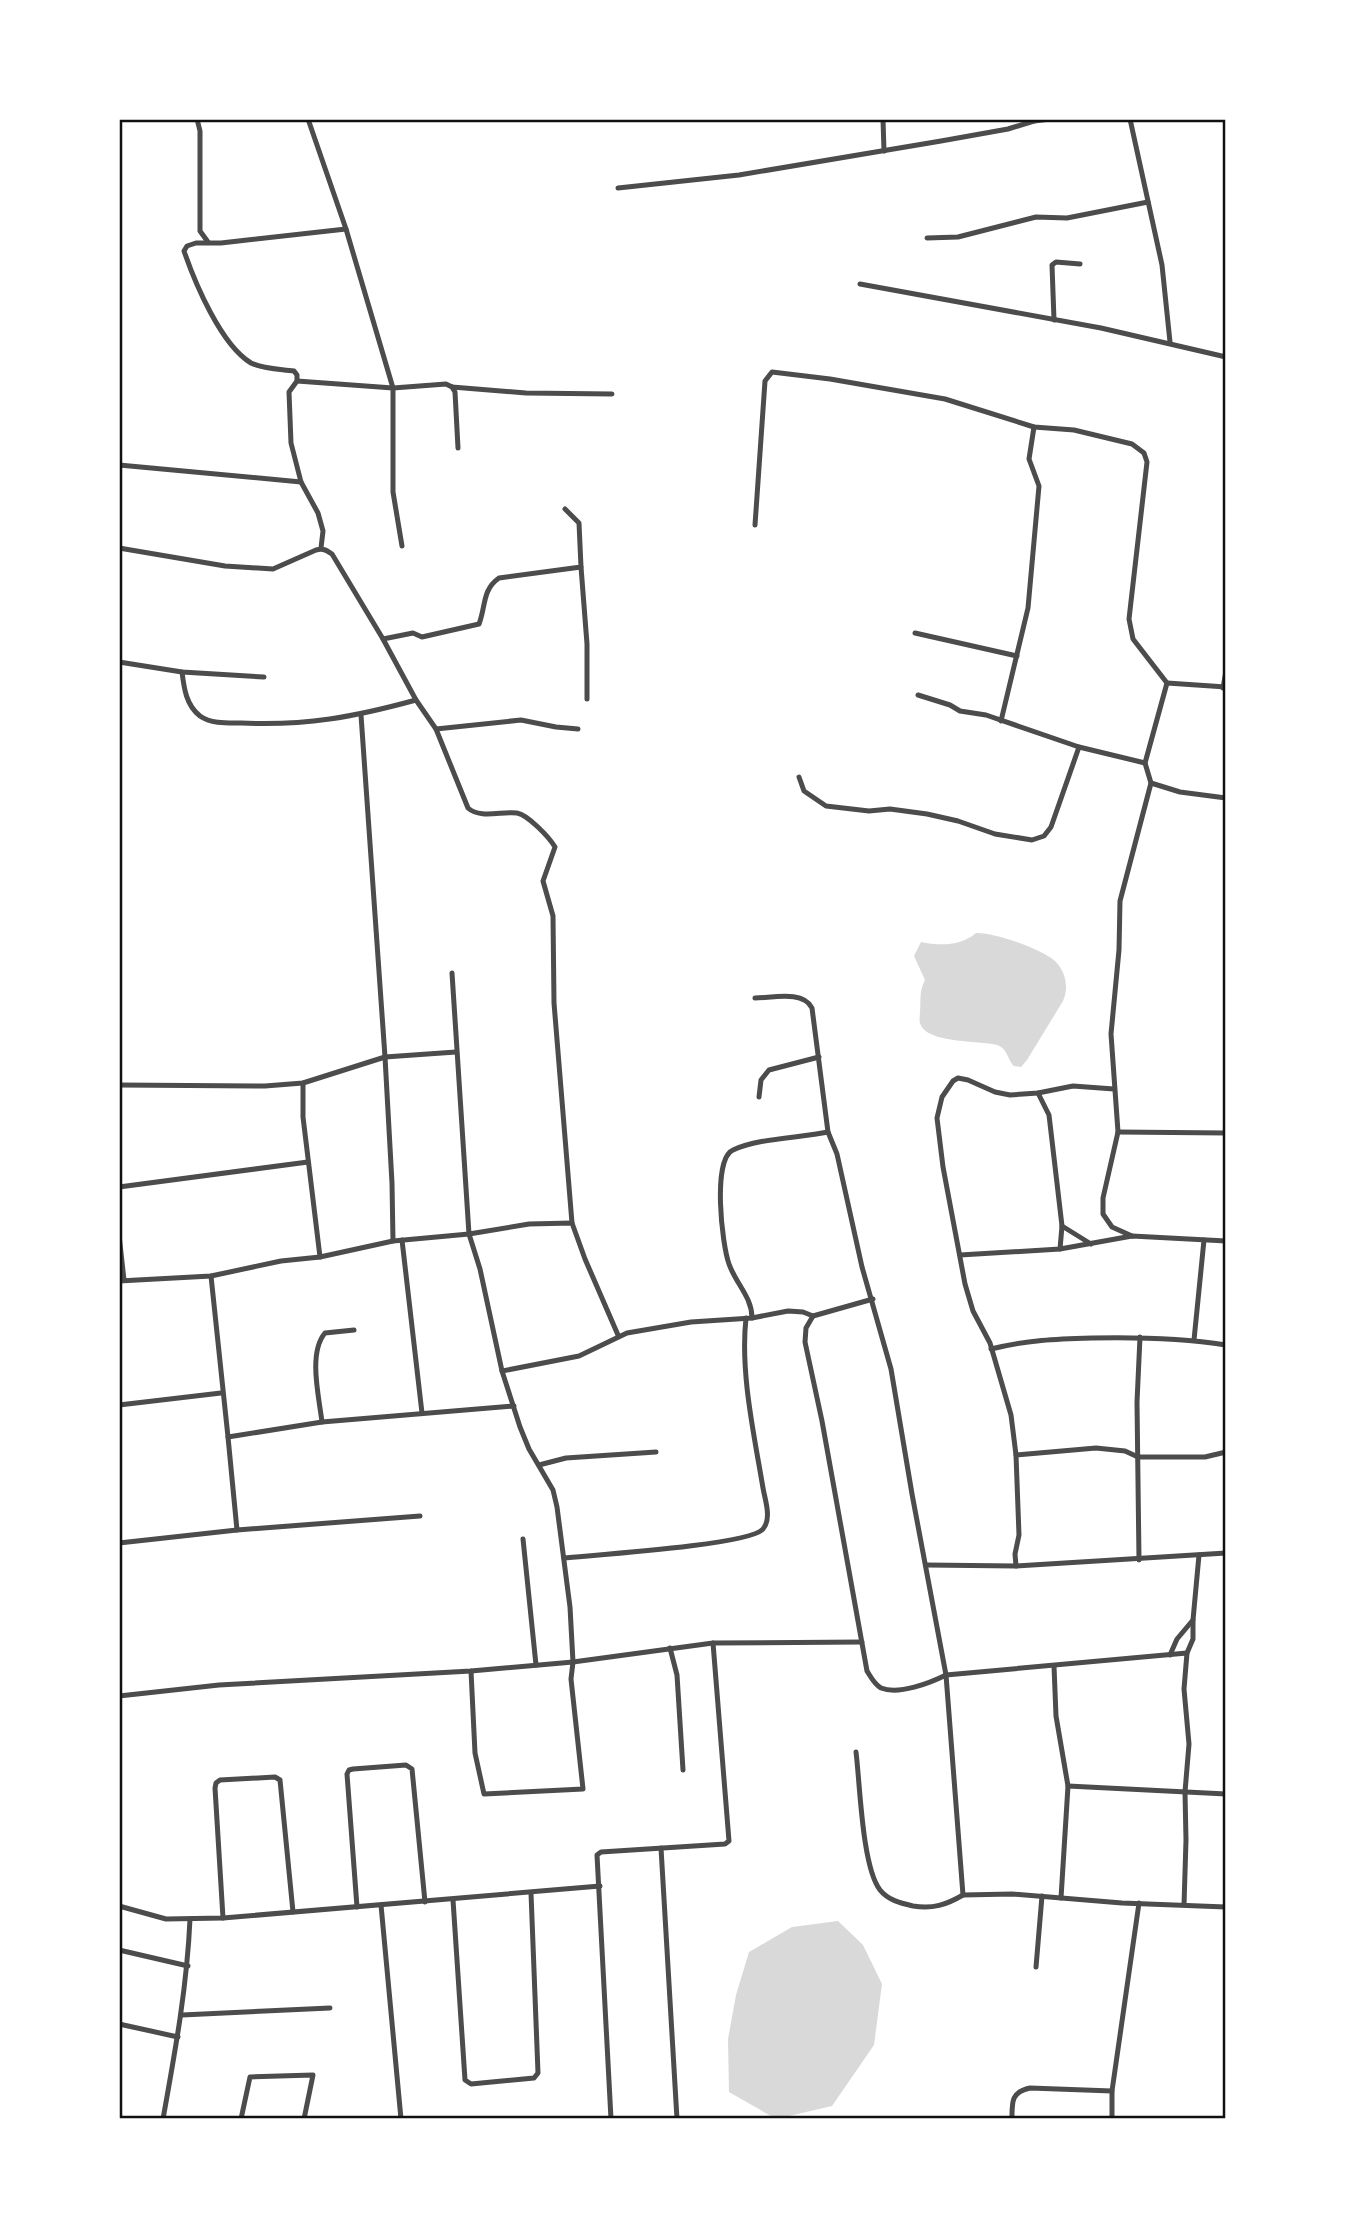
<svg xmlns="http://www.w3.org/2000/svg" width="1345" height="2238" viewBox="0 0 1345 2238" font-family="'Roboto Condensed',sans-serif">
	<rect width="100%" height="100%" fill="#fff"/>
	<g fill="#d9d9d9">
		<path d="M 976,933 C 993,932 1042,949 1055,961 C 1066,972 1069,988 1063,1001 L 1027,1060 L 1021,1067 L 1014,1066 C 1007,1059 1008,1049 997,1045 C 979,1040 926,1044 920,1023 C 919,1021 920,1014 920,1012 C 921,1000 919,991 925,980 L 914,956 L 921,942 C 940,946 961,946 976,933 Z"/>
		<path d="M 838,1921 L 863,1945 L 882,1984 L 874,2045 L 832,2106 L 776,2119 L 729,2092 L 728,2039 L 736,1995 L 749,1952 L 792,1927 Z"/>
	</g>
	<g fill="none" stroke-linecap="round" stroke-linejoin="round">
		<g stroke="#4c4c4c" stroke-width="5">
			<path d="M 197,119 L 200,131 L 200,231 L 208,242"/>
			<path d="M 308,119 L 346,229 L 393,388 L 393,492 L 402,546"/>
			<path d="M 883,119 L 884,151"/>
			<path d="M 1033,119 L 1034,121 L 1050,119"/>
			<path d="M 1130,119 L 1162,265 L 1170,342"/>
			<path d="M 618,188 L 739,175 L 941,141 L 1008,129 L 1034,121"/>
			<path d="M 927,238 L 958,237 L 1036,217 L 1067,218 L 1148,202"/>
			<path d="M 860,284 L 1101,328 L 1226,357"/>
			<path d="M 1054,320 L 1052,265 L 1056,262 L 1080,264"/>
			<path d="M 297,381 L 393,388 L 446,384 L 452,387 L 526,393 L 612,394"/>
			<path d="M 452,387 L 455,392 L 458,448"/>
			<path d="M 119,465 L 301,482"/>
			<path d="M 755,525 L 765,381 L 772,372 L 830,379 L 945,399 L 1034,427 L 1074,430 L 1132,444 L 1144,453 L 1147,462 L 1129,619 L 1133,639 L 1167,683"/>
			<path d="M 119,548 L 225,566 L 273,569 L 316,550 C 323,548 326,550 332,554 L 383,639 L 416,700 L 436,729 L 468,808 C 480,819 502,811 517,813 C 528,815 549,837 555,847 L 543,881 L 553,916 L 554,1003 L 572,1223"/>
			<path d="M 321,548 L 323,531 L 318,513 L 301,482 L 291,443 L 289,392 L 297,381 L 297,375 L 294,371 C 281,369 263,369 251,363 C 221,345 195,283 184,251 L 187,246 L 196,243 L 221,243 L 346,229"/>
			<path d="M 581,567 L 587,644 L 587,699"/>
			<path d="M 915,633 L 1017,656"/>
			<path d="M 383,639 L 413,633 L 422,637 L 479,624 C 486,606 482,590 499,578 L 581,567 L 579,523 L 565,509"/>
			<path d="M 119,662 L 182,672 L 264,677"/>
			<path d="M 182,672 C 184,688 186,705 200,716 C 211,724 228,723 241,723 C 306,726 354,717 416,700"/>
			<path d="M 1223,688 L 1226,671"/>
			<path d="M 918,695 L 950,705 L 960,711 L 986,715 L 1079,747 L 1145,763"/>
			<path d="M 361,715 L 385,1057 L 392,1183 L 393,1241"/>
			<path d="M 1001,721 L 1028,608 L 1039,486 L 1029,459 L 1034,427"/>
			<path d="M 436,729 L 521,720 L 556,727 L 578,729"/>
			<path d="M 799,777 L 804,791 L 826,806 L 869,811 L 890,809 L 927,814 L 958,821 L 995,834 L 1032,840 L 1044,836 L 1051,827 L 1079,747"/>
			<path d="M 1151,783 L 1180,792 L 1226,798"/>
			<path d="M 452,973 L 469,1234 L 480,1269 L 502,1371 L 520,1427 L 529,1449 L 553,1490 L 557,1507 L 570,1607 L 573,1662 L 571,1679 L 583,1789 L 484,1794 L 475,1753 L 471,1671"/>
			<path d="M 755,998 C 772,998 803,990 812,1008 L 828,1132 L 837,1154 L 862,1267 L 891,1369 L 912,1494 L 946,1675 L 1187,1653"/>
			<path d="M 303,1083 L 303,1117 L 320,1257"/>
			<path d="M 119,1085 L 265,1086 L 303,1083 L 385,1057 L 456,1052"/>
			<path d="M 1038,1093 L 1049,1115 L 1062,1226 L 1060,1249"/>
			<path d="M 759,1097 L 761,1080 L 769,1070 L 819,1057"/>
			<path d="M 1118,1132 L 1226,1133"/>
			<path d="M 119,1187 L 308,1162"/>
			<path d="M 1062,1226 L 1091,1244"/>
			<path d="M 119,1235 L 124,1280"/>
			<path d="M 1132,1236 L 1112,1227 L 1103,1214 L 1103,1198 L 1118,1132 L 1111,1034 L 1119,950 L 1120,901 L 1151,783 L 1145,763 L 1167,683 L 1226,687"/>
			<path d="M 402,1240 L 422,1413"/>
			<path d="M 960,1255 L 1060,1249 L 1132,1236 L 1226,1241"/>
			<path d="M 211,1276 L 228,1437 L 322,1422 L 514,1406"/>
			<path d="M 119,1281 L 211,1276 L 281,1261 L 320,1257 L 393,1241 L 469,1234 L 529,1224 L 572,1223 L 585,1259 L 618,1335"/>
			<path d="M 813,1316 L 806,1328 L 805,1342 L 822,1421 L 867,1671 C 871,1677 874,1684 881,1688 C 899,1695 930,1683 946,1675 L 963,1895 L 1012,1894 L 1122,1903 L 1226,1907"/>
			<path d="M 752,1318 C 752,1297 736,1284 729,1264 C 722,1245 712,1159 733,1150 C 758,1138 800,1138 828,1132"/>
			<path d="M 1194,1340 L 1204,1240"/>
			<path d="M 991,1349 C 1026,1340 1057,1339 1092,1338 C 1137,1337 1181,1338 1226,1345"/>
			<path d="M 502,1371 L 579,1356 L 627,1333 L 691,1322 L 752,1318 L 788,1311 L 803,1312 L 813,1316 L 873,1299"/>
			<path d="M 119,1405 L 221,1393"/>
			<path d="M 322,1422 C 319,1397 308,1353 325,1333 L 354,1330"/>
			<path d="M 228,1437 L 237,1530"/>
			<path d="M 1016,1455 L 1096,1448 L 1125,1451 L 1138,1457 L 1205,1457 L 1226,1452"/>
			<path d="M 539,1465 L 566,1458 L 656,1452"/>
			<path d="M 523,1539 L 536,1665"/>
			<path d="M 119,1543 L 237,1530 L 420,1516"/>
			<path d="M 564,1558 C 593,1555 750,1545 763,1529 C 772,1518 765,1500 763,1488 C 754,1434 740,1372 746,1318"/>
			<path d="M 1139,1560 L 1137,1402 L 1140,1337"/>
			<path d="M 926,1565 L 1016,1566 L 1226,1553"/>
			<path d="M 1016,1566 L 1015,1554 L 1019,1535 L 1016,1455 L 1011,1415 L 990,1343 L 973,1311 L 965,1284 L 943,1167 L 937,1118 L 942,1097 L 953,1081 L 958,1078 L 968,1080 L 995,1092 L 1010,1095 L 1038,1093 L 1073,1086 L 1114,1089"/>
			<path d="M 670,1648 L 677,1675 L 683,1770"/>
			<path d="M 1170,1655 L 1177,1639 L 1193,1620"/>
			<path d="M 1054,1666 L 1056,1716 L 1068,1786 L 1061,1898"/>
			<path d="M 119,1696 L 219,1685 L 471,1671 L 573,1662 L 713,1643 L 862,1642"/>
			<path d="M 856,1752 C 860,1783 862,1867 880,1890 C 888,1900 900,1903 913,1906 C 933,1909 946,1905 963,1895"/>
			<path d="M 1068,1786 L 1226,1794"/>
			<path d="M 661,1848 L 677,2119"/>
			<path d="M 453,1900 L 465,2080 L 471,2084 L 534,2078 L 538,2073 L 531,1893"/>
			<path d="M 381,1905 L 401,2119"/>
			<path d="M 1184,1905 L 1186,1840 L 1185,1792 L 1189,1744 L 1184,1689 L 1187,1653 L 1193,1639 L 1193,1620 L 1199,1555"/>
			<path d="M 119,1906 L 166,1919 L 223,1918 L 600,1886"/>
			<path d="M 357,1907 L 347,1774 L 349,1770 L 353,1769 L 406,1765 L 412,1769 L 425,1902"/>
			<path d="M 223,1918 L 215,1788 L 216,1783 L 220,1780 L 275,1777 L 280,1780 L 293,1912"/>
			<path d="M 119,1950 L 188,1966"/>
			<path d="M 1036,1967 L 1042,1896"/>
			<path d="M 182,2015 L 330,2008"/>
			<path d="M 119,2024 L 178,2037"/>
			<path d="M 163,2119 C 175,2052 187,1987 190,1919"/>
			<path d="M 241,2119 L 250,2077 L 313,2075 L 304,2119"/>
			<path d="M 611,2119 L 597,1855 L 601,1852 L 725,1844 L 729,1841 L 713,1643"/>
			<path d="M 1012,2119 C 1012,2102 1011,2092 1030,2088 L 1112,2091"/>
			<path d="M 1112,2119 L 1112,2091 L 1139,1903"/>
		</g>
	</g>
	<rect width="1345" height="2238" fill="none" stroke="#ffffff" stroke-width="242"/>
	<rect x="121" y="121" width="1103" height="1996" fill="none" stroke="#111" stroke-width="2.5"/>
</svg>
